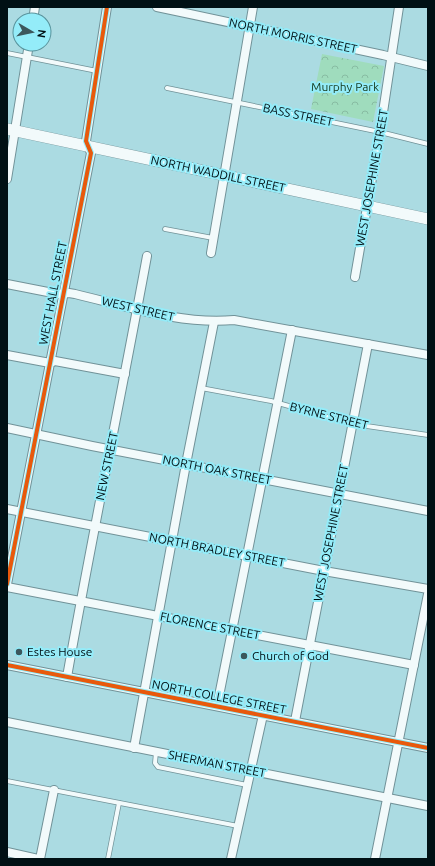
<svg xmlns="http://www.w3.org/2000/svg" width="435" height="866" viewBox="0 0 435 866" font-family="Ubuntu,sans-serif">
	<defs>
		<pattern id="park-crowns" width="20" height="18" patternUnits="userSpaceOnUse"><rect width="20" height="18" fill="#9fdcbd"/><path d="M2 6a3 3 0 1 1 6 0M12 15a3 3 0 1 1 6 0" fill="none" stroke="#87bca2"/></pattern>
	</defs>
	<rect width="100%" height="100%" fill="#abdbe2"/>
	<path fill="url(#park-crowns)" d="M 322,54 L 384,66 L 373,122 L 311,109 Z"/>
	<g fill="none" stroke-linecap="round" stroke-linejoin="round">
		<defs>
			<g id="lane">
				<path d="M 7,53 L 97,71"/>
				<path d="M 167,88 L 380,132 L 428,144"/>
				<path d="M 165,229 L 213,238"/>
				<path d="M 201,388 L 271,401 L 353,424 L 428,435"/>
				<path d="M 156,752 L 155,763 L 158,767 L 247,785"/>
				<path d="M 7,781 L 238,826"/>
				<path d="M 108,859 L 119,803"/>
			</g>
			<g id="street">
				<path d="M 157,7 L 383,55 L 428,66"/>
				<path d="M 33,20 L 35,7"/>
				<path d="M 7,179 L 29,44"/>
				<path d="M 211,253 L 253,7"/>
				<path d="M 355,277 L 380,132 L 399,7"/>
				<path d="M 7,284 L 58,294 L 69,293 L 75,294 C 126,306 181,325 234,320 L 428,355"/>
				<path d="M 7,355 L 50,363 L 55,361 L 125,374"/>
				<path d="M 7,428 L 92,446 L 428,511"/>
				<path d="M 7,509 L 324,571 L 428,589"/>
				<path d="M 7,584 L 91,153 L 86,141 L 107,7"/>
				<path d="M 7,587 L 414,665"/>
				<path d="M 7,665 L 428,748"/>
				<path d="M 67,677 C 92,536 121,397 147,256"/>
				<path d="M 217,706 L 292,330"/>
				<path d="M 295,721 L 368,344"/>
				<path d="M 7,722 L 428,806"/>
				<path d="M 134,748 L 186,464 L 214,322"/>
				<path d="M 7,852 L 38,859"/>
				<path d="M 40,859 L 54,790"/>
				<path d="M 231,859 L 263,715"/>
				<path d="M 375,859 L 428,594"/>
			</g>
			<path id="secondary" d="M 7,129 L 428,219"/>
		</defs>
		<use href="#lane" stroke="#719298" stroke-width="5.5"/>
		<use href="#street" stroke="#719298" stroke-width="10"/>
		<use href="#secondary" stroke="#719298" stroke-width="12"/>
		<use href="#lane" stroke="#f2fafb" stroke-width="4"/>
		<use href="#street" stroke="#f2fafb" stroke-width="8"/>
		<use href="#secondary" stroke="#f2fafb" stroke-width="11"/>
		<defs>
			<g id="cycleway">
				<path d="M 7,584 L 91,153 L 86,141 L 107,7"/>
				<path d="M 7,665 L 428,748"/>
			</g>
		</defs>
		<use href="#cycleway" stroke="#94ecf9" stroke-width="6"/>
		<use href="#cycleway" stroke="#e8590c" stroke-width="4"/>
	</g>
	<g fill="#3c575c" stroke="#94ecf9" stroke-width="1.5">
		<circle cx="19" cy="652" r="4"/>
		<circle cx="244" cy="656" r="4"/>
	</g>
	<g text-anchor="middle" stroke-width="4" stroke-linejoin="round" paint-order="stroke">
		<g font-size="12" fill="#001014" stroke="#94ecf9">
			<text transform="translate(293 36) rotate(12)" y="4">NORTH MORRIS STREET</text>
			<text transform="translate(298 115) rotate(12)" y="4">BASS STREET</text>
			<text transform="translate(218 174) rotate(12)" y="4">NORTH WADDILL STREET</text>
			<text transform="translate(372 178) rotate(-80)" y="4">WEST JOSEPHINE STREET</text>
			<text transform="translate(53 293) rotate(-79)" y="4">WEST HALL STREET</text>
			<text transform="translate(138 309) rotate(13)" y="4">WEST STREET</text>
			<text transform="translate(329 416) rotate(14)" y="4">BYRNE STREET</text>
			<text transform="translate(107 466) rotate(-78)" y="4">NEW STREET</text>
			<text transform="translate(217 470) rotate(11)" y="4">NORTH OAK STREET</text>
			<text transform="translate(331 533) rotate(-79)" y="4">WEST JOSEPHINE STREET</text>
			<text transform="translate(217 550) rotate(11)" y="4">NORTH BRADLEY STREET</text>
			<text transform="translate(210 626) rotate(11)" y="4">FLORENCE STREET</text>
			<text transform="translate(219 697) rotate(11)" y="4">NORTH COLLEGE STREET</text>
			<text transform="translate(217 764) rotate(11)" y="4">SHERMAN STREET</text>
		</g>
		<g font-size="12" fill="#163a1d" stroke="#94ecf9">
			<text x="345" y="91">Murphy Park</text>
		</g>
		<g font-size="12" fill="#001014" stroke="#94ecf9" text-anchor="start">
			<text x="27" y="656">Estes House</text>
			<text x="252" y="660">Church of God</text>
		</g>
	</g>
	<rect width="435" height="866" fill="none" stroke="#001014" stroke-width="16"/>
	<g transform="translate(32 32) rotate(99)"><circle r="19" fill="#94ecf9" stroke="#59949d"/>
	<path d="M0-3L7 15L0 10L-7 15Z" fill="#3c575c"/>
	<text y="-6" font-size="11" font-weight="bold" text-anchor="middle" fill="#001014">N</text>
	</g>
</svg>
